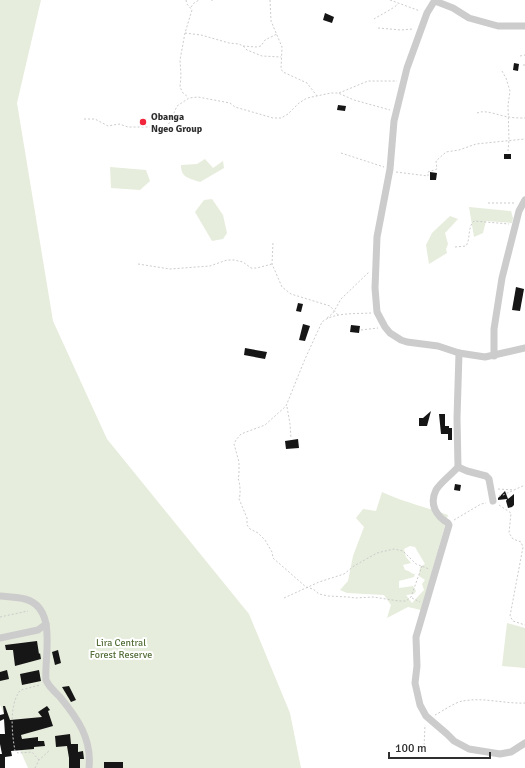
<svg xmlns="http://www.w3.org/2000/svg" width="525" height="768" viewBox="0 0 525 768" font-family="Signika,sans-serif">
	<rect width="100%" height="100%" fill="#fff"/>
	<g fill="#e6eddc" fill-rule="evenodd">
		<path d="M 0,0 L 41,0 L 17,103 L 53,321 L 107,439 L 249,614 L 290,713 L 301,768 L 28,768 L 0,705 Z"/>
		<path d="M 205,159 L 213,168 L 223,161 L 224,168 L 200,182 C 189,178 181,178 181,165 L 197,164 Z"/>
		<path d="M 110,167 L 146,170 L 150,181 L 140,190 L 111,188 Z"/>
		<path d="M 212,199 L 223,215 L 227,233 L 223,239 L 212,241 L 195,212 L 204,200 Z"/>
		<path d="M 469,207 L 511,211 L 513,218 L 512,223 L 486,221 L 483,233 L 474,237 Z"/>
		<path d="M 450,216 L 458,219 L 445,233 L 448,244 L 446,249 L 447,253 L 429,264 L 426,245 L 432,233 Z"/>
		<path d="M 382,492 C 403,502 426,507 448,515 L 421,610 L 408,607 L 387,618 L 391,605 L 384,595 L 347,593 L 340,590 L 348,581 L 353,556 L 364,527 L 356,518 L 363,509 L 376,511 ZM 410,546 L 415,547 L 425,564 L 420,567 L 419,576 L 425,580 L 422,584 L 424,590 L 412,603 L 406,595 L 414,594 L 416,591 L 413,586 L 399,588 L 399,581 L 414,577 L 415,574 C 411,574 409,570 405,570 L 403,565 L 411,563 L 406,557 L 404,549 Z"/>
		<path d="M 507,623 L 525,628 L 525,668 L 502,666 Z"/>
	</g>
	<g fill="#161616">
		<path d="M 325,13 L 334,17 L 332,23 L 323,20 Z"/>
		<path d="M 514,63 L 519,64 L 518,71 L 513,70 Z"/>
		<path d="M 338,105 L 346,106 L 345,111 L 337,110 Z"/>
		<rect x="504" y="154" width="7" height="5"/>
		<path d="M 430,172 L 437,173 L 436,180 L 430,180 Z"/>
		<path d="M 516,287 L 524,289 L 520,311 L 512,310 Z"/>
		<path d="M 298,303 L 303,304 L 301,312 L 296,311 Z"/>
		<path d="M 303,324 L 310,326 L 305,341 L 299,340 Z"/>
		<path d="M 351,325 L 360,326 L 359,333 L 350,332 Z"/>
		<path d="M 245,348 L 267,352 L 265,359 L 244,355 Z"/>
		<path d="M 431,411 L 427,426 L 419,426 L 419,418 L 423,418 Z"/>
		<path d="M 439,414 L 445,414 L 445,426 L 449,426 L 449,428 L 452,428 L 452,440 L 448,440 L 448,434 L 441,434 Z"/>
		<path d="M 298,439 L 299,448 L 286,449 L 285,441 Z"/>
		<path d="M 455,484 L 461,485 L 460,491 L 454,490 Z"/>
		<path d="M 505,491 L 508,499 L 514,494 L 514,505 L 512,507 L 508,508 L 506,501 L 507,499 L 498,500 L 498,498 Z"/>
		<path d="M 37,641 L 39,654 L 40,653 L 41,659 L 15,666 L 13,650 L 6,650 L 5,645 Z"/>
		<path d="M 58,650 L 61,663 L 55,665 L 52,652 Z"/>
		<path d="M 7,670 L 9,679 L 0,681 L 0,672 Z"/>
		<path d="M 39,670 L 41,681 L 22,685 L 20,674 Z"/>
		<path d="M 69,686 L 76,700 L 71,702 L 62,687 Z"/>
		<path d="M 3,706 L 5,706 L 10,720 L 42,717 L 38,712 L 47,706 L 50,710 L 48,711 L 53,726 L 21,735 L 22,739 L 38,737 L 38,741 L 44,741 L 45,746 L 34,747 L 34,749 L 11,751 L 12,756 L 5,757 L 5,768 L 0,768 L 0,754 L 2,754 L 0,744 L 0,734 L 5,734 L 4,719 L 0,721 L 0,715 L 4,714 Z"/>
		<path d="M 70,734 L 71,744 L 78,744 L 78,752 L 83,751 L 84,759 L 80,759 L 80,768 L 69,768 L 69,758 L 67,746 L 56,747 L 55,736 Z"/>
		<rect x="104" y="762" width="19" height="6"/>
	</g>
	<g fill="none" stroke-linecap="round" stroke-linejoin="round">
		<g stroke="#ccc" stroke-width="1" stroke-dasharray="2 2" stroke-linecap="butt">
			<path d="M 186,0 L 187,4 L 192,10 L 185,33 L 180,60 L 181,76 L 180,87 L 183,93 L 188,97"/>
			<path d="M 211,0 L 215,0"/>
			<path d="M 270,0 L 271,21 L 282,47 L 281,69 L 283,72 L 307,83 L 317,96"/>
			<path d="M 390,0 L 420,11"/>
			<path d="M 191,7 L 194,3 L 199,0"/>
			<path d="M 374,19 C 380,15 393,9 398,4"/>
			<path d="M 378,28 L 401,30 L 413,29"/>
			<path d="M 185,33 L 201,35 L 229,43 L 239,44 L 243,46 L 247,50 L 262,56 L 281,57"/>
			<path d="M 243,46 L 256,47 L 261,46 L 265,40 L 277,34"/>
			<path d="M 520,56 L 525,55"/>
			<path d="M 523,65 L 525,65"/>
			<path d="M 502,71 L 506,78 L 510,91 L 508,105 L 509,140 L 508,151"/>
			<path d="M 339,93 L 368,81 L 397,81"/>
			<path d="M 477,113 C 486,109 499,116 509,117 C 514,118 520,118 525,118"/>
			<path d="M 84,119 L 95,119 L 108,126 L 119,124 L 128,127 L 163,127 L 167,126 L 170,122 L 177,106 L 189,98 L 198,97 L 230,103 L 235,107 L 273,118 L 281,118 L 288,114 L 299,103 L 307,98 L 331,93 L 338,93 L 354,100 L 390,110"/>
			<path d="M 341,153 L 384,167"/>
			<path d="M 396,172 L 428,176 L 428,172 L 437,169 L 436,161 L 446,152 L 459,150 L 476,144 L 525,139"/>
			<path d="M 488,203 L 515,203"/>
			<path d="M 273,243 L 272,264 L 282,287 L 291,294 L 330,306 L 338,315"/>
			<path d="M 455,247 L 466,246 C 471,238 467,228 474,221 L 509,224"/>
			<path d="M 138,264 L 170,269 L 210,266 L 227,260 L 234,260 L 243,262 L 251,268 L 257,268 L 272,264"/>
			<path d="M 371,313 C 356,314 334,312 322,322 L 305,359 L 286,406 L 265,425 L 241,434 L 236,440 L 234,444 L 239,462 L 239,475 L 238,478 C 240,483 241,494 239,499 L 247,518 L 247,525 L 250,529 L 258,533 L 265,540 L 272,552 L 273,558 L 306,587 L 313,589 L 319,594 L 328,596 L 348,597 L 355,598 L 373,597 L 399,601 L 406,601 L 411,597 L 422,566"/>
			<path d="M 327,318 L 333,313 L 341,299 L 369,272"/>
			<path d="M 361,330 L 378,328"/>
			<path d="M 287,407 L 290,424 L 291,438"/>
			<path d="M 498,489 L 514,490 L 525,485"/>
			<path d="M 499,496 L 503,495 L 514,490"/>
			<path d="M 499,505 L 511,513 L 509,533 L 513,539 L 521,542 L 523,547 L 510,616 L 513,621 L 525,625"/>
			<path d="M 454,520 L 481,504 L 486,503"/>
			<path d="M 284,598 L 319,582 L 344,574 L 354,566 L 377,553 L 394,549 L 403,551 L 416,564 L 429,569"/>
			<path d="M 412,598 L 420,602"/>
			<path d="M 0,617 L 28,611"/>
			<path d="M 435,715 C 443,711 455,702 463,701 C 483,697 505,704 525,703"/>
			<path d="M 425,753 L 424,748 L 425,725"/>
			<path d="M 39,760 L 32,752 L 18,753 L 15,751 C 12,734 9,707 19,692 L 21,690 L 40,685"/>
			<path d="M 35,768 L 39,760 L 50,750"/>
		</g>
		<g stroke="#ccc" stroke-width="7">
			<path d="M 435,0 L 427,13 L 407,68 L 394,121 L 390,169 L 377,237 L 375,288 L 377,312 L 385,327 L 390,333 L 401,340 L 407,342 L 438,346 L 459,353 L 485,357 L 525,348"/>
			<path d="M 435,1 L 453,8 L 469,18 L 498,26 L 525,26"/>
			<path d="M 459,353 L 457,418 L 458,467 C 452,474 440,483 436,490 C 429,504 436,516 448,523 L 449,525 L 416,637 L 417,666 L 415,683 L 420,705 L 426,716 L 447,734 L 454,741 L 469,749 L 500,754 L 511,752 L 525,743"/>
			<path d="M 494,356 L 494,329 L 502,278 L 519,211 L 525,200"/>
			<path d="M 458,467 L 467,471 L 486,476 L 489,479 L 493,501"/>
			<path d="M 0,596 C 8,597 17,597 25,599 C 58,608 44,656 46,680 C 49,687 55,692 60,697 C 78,719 92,739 89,768"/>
			<path d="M 0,638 L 38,630 L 46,624"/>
		</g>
	</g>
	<circle fill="#f1263c" stroke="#fff" stroke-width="1.5" cx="143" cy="122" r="4"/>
	<g text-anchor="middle" stroke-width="4" stroke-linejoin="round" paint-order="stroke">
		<g font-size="10" font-weight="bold" fill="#2f2f2f" stroke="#fff" text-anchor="start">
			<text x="151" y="120">Obanga<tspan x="151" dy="12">Ngeo Group</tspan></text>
		</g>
		<g font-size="10" fill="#546e39" stroke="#fff">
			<text x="121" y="646">Lira Central<tspan x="121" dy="12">Forest Reserve</tspan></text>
		</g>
	</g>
	<path d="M389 752v6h101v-6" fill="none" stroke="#2f2f2f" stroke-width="2"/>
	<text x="395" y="752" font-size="12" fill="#2f2f2f" stroke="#ffffff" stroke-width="3" paint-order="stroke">100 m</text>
</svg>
